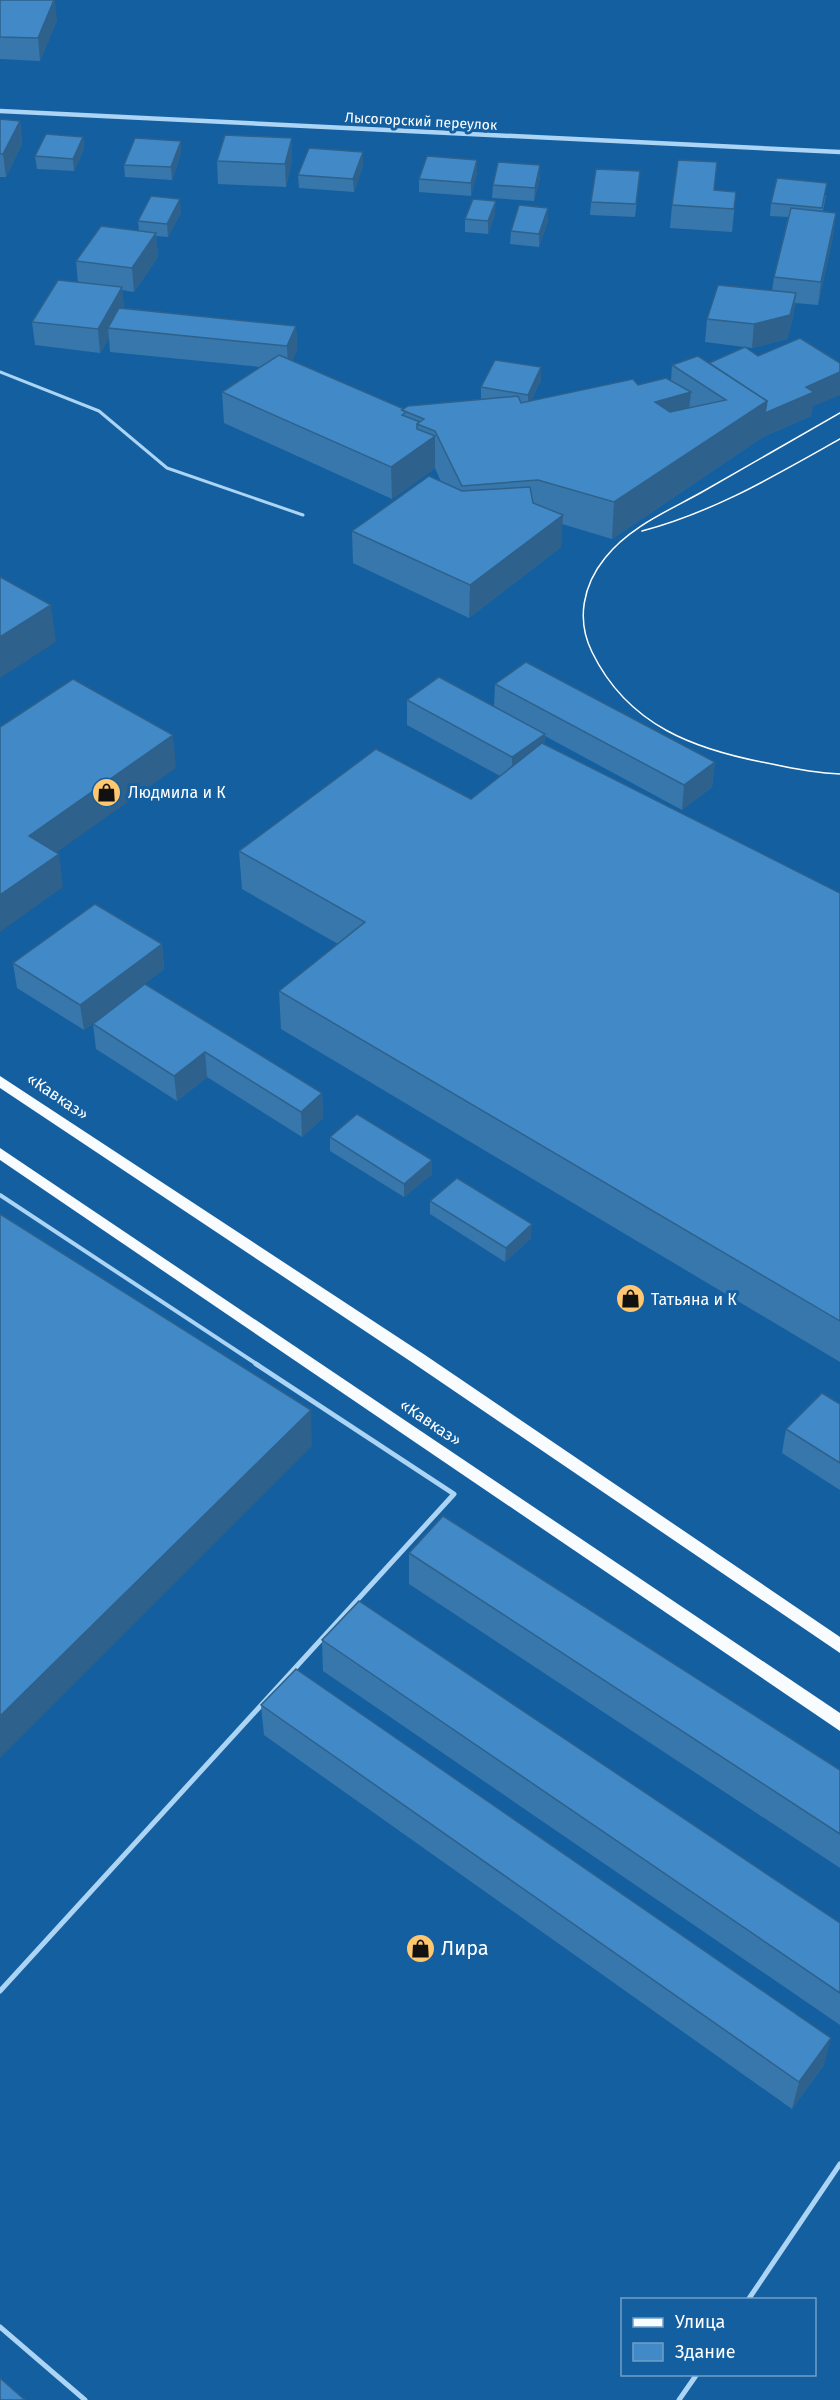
<svg xmlns="http://www.w3.org/2000/svg" width="840" height="2400" viewBox="0 0 840 2400" font-family="'Fira Sans',sans-serif">
	<rect width="100%" height="100%" fill="#145fa0"/>
	<g fill="none" stroke-linecap="round" stroke-linejoin="round">
		<path stroke="#acd4f4" stroke-width="3" d="M 0,372 L 99,411 L 167,468 L 303,515"/>
		<path stroke="#acd4f4" stroke-width="4" d="M 0,1195 L 258,1365"/>
		<g stroke="#acd4f4" stroke-width="5">
			<path d="M 0,1991 L 454,1494 L 256,1364"/>
			<path d="M 748,2300 L 840,2164"/>
			<path d="M 0,2327 L 85,2400"/>
			<path d="M 679,2400 L 697,2374"/>
		</g>
		<path stroke="#acd4f4" stroke-width="4.5" d="M 0,111 L 840,152"/>
		<g fill="#f9fcff" fill-rule="evenodd">
			<path d="M 0,1076 L 425,1355 L 840,1637 L 840,1653 L 413,1363 L 0,1088 Z"/>
			<path d="M 0,1148 L 840,1713 L 840,1731 L 0,1160 Z"/>
		</g>
		<g stroke="#fff" stroke-width="1.5">
			<path d="M 840,413 C 794,439 748,466 702,492 C 668,511 629,527 605,558 C 583,585 576,620 592,652 C 628,726 695,750 772,764 C 795,769 817,773 840,774"/>
			<path d="M 642,531 C 714,512 776,475 840,439"/>
		</g>
	</g>
	<g fill="#3877ab">
		<path d="M 0,0 L 57,20 L 40,61 L 0,59 Z"/>
		<path d="M 0,119 L 20,121 L 22,144 L 6,177 L 0,177 Z"/>
		<path d="M 83,137 L 84,149 L 74,171 L 37,169 L 35,156 Z"/>
		<path d="M 292,138 L 292,161 L 286,187 L 218,184 L 217,161 Z"/>
		<path d="M 181,141 L 181,153 L 172,180 L 125,177 L 124,165 Z"/>
		<path d="M 363,152 L 363,165 L 354,192 L 299,188 L 298,175 Z"/>
		<path d="M 477,160 L 477,172 L 471,196 L 419,192 L 419,179 Z"/>
		<path d="M 640,171 L 635,217 L 590,215 L 591,202 Z"/>
		<path d="M 540,178 L 534,201 L 492,198 L 493,185 Z"/>
		<path d="M 715,190 L 736,192 L 732,232 L 670,228 L 672,205 Z"/>
		<path d="M 826,195 L 823,211 L 836,213 L 833,236 L 818,305 L 795,303 L 793,317 L 787,339 L 752,348 L 705,342 L 707,319 L 772,291 L 774,277 L 788,217 L 770,216 L 771,203 Z"/>
		<path d="M 548,208 L 548,221 L 539,247 L 510,244 L 511,231 Z"/>
		<path d="M 181,212 L 168,237 L 156,236 L 158,257 L 134,292 L 122,290 L 124,308 L 296,326 L 297,350 L 292,361 L 404,409 L 481,399 L 481,387 L 541,367 L 541,380 L 531,401 L 671,380 L 672,365 L 709,363 L 812,407 L 811,416 L 763,437 L 612,539 L 562,524 L 561,547 L 469,618 L 353,563 L 352,531 L 441,482 L 435,468 L 392,499 L 224,423 L 222,392 L 260,367 L 110,352 L 109,338 L 100,353 L 35,345 L 32,322 L 78,283 L 76,261 L 139,231 L 138,221 Z"/>
		<path d="M 495,214 L 488,234 L 465,232 L 465,219 Z"/>
		<path d="M 495,684 L 715,762 L 712,787 L 682,810 L 545,736 L 544,744 L 840,893 L 840,1362 L 281,1029 L 279,991 L 338,944 L 242,889 L 239,851 L 471,799 L 500,776 L 407,725 L 407,700 L 494,706 Z"/>
		<path d="M 162,944 L 164,969 L 84,1030 L 17,988 L 13,963 Z"/>
		<path d="M 145,984 L 322,1093 L 323,1118 L 302,1137 L 207,1077 L 177,1101 L 96,1049 L 93,1024 Z"/>
		<path d="M 330,1137 L 432,1174 L 404,1197 L 330,1151 Z"/>
		<path d="M 430,1201 L 531,1238 L 505,1262 L 430,1214 Z"/>
		<path d="M 840,1404 L 840,1490 L 782,1453 L 786,1429 Z"/>
		<path d="M 409,1553 L 840,1770 L 840,1868 L 409,1584 Z"/>
		<path d="M 322,1640 L 840,1923 L 840,2025 L 323,1671 Z"/>
		<path d="M 261,1705 L 824,2065 L 792,2109 L 264,1735 Z"/>
	</g>
	<g fill="#2e618b">
		<path d="M 54,0 L 55,0 L 57,20 L 40,61 L 38,38 Z"/>
		<path d="M 20,121 L 22,144 L 6,177 L 3,154 Z"/>
		<path d="M 83,137 L 84,149 L 74,171 L 73,159 Z"/>
		<path d="M 292,138 L 292,161 L 286,187 L 285,164 Z"/>
		<path d="M 181,141 L 181,153 L 172,180 L 171,167 Z"/>
		<path d="M 363,152 L 363,165 L 354,192 L 353,179 Z"/>
		<path d="M 477,160 L 477,172 L 471,196 L 471,183 Z"/>
		<path d="M 540,165 L 540,178 L 534,201 L 535,188 Z"/>
		<path d="M 180,199 L 181,212 L 168,237 L 167,224 Z"/>
		<path d="M 496,201 L 495,214 L 488,234 L 488,221 Z"/>
		<path d="M 548,208 L 548,221 L 539,247 L 539,234 Z"/>
		<path d="M 836,213 L 833,236 L 818,305 L 821,282 Z"/>
		<path d="M 156,233 L 158,257 L 134,292 L 132,268 Z"/>
		<path d="M 122,287 L 124,311 L 108,328 L 109,338 L 100,353 L 98,329 Z"/>
		<path d="M 796,293 L 793,317 L 787,339 L 752,348 L 754,324 Z"/>
		<path d="M 296,326 L 297,350 L 288,370 L 287,346 Z"/>
		<path d="M 541,367 L 541,380 L 528,408 L 528,395 Z"/>
		<path d="M 840,372 L 840,395 L 812,407 L 811,416 L 763,437 L 765,413 L 806,387 Z"/>
		<path d="M 691,392 L 687,428 L 655,402 Z"/>
		<path d="M 767,401 L 763,437 L 612,539 L 614,502 Z"/>
		<path d="M 435,436 L 435,468 L 392,499 L 391,467 Z"/>
		<path d="M 563,515 L 561,547 L 469,618 L 470,585 Z"/>
		<path d="M 51,605 L 56,642 L 0,678 L 0,637 Z"/>
		<path d="M 545,734 L 544,758 L 512,782 L 512,757 Z"/>
		<path d="M 173,735 L 176,768 L 33,869 L 29,836 Z"/>
		<path d="M 715,762 L 712,787 L 682,810 L 684,785 Z"/>
		<path d="M 59,854 L 63,887 L 0,932 L 0,895 Z"/>
		<path d="M 162,944 L 164,969 L 84,1030 L 80,1005 Z"/>
		<path d="M 205,1052 L 207,1077 L 177,1101 L 174,1076 Z"/>
		<path d="M 322,1093 L 323,1118 L 302,1137 L 301,1112 Z"/>
		<path d="M 432,1160 L 432,1174 L 404,1197 L 404,1184 Z"/>
		<path d="M 532,1224 L 531,1238 L 505,1262 L 506,1248 Z"/>
		<path d="M 311,1410 L 312,1446 L 0,1758 L 0,1716 Z"/>
		<path d="M 831,2038 L 824,2065 L 792,2109 L 799,2082 Z"/>
	</g>
	<g fill="#418ac7" stroke="#2e618b" stroke-width="1.5">
		<path d="M 0,0 L 54,0 L 38,38 L 0,37 Z"/>
		<path d="M 0,119 L 20,121 L 3,154 L 0,154 Z"/>
		<path d="M 46,134 L 83,137 L 73,159 L 35,156 Z"/>
		<path d="M 225,135 L 292,138 L 285,164 L 217,161 Z"/>
		<path d="M 135,138 L 181,141 L 171,167 L 124,165 Z"/>
		<path d="M 309,148 L 363,152 L 353,179 L 298,175 Z"/>
		<path d="M 427,156 L 477,160 L 471,183 L 419,179 Z"/>
		<path d="M 678,160 L 717,162 L 714,190 L 736,192 L 734,209 L 672,205 Z"/>
		<path d="M 498,162 L 540,165 L 535,188 L 493,185 Z"/>
		<path d="M 596,169 L 640,171 L 636,204 L 591,202 Z"/>
		<path d="M 777,178 L 827,183 L 822,208 L 771,203 Z"/>
		<path d="M 151,196 L 180,199 L 167,224 L 138,221 Z"/>
		<path d="M 473,199 L 496,201 L 488,221 L 465,219 Z"/>
		<path d="M 519,205 L 548,208 L 539,234 L 511,231 Z"/>
		<path d="M 791,208 L 836,213 L 821,282 L 774,277 Z"/>
		<path d="M 101,226 L 156,233 L 132,268 L 76,261 Z"/>
		<path d="M 58,280 L 122,287 L 98,329 L 32,322 Z"/>
		<path d="M 718,285 L 796,293 L 790,315 L 754,324 L 707,319 Z"/>
		<path d="M 119,308 L 296,326 L 287,346 L 108,328 Z"/>
		<path d="M 800,338 L 840,363 L 840,372 L 806,387 L 814,392 L 765,413 L 767,401 L 709,363 L 745,347 L 758,356 Z"/>
		<path d="M 279,355 L 404,409 L 402,410 L 406,412 L 402,415 L 420,422 L 417,424 L 417,429 L 435,436 L 391,467 L 222,392 Z"/>
		<path d="M 698,356 L 767,401 L 614,502 L 538,480 L 462,486 L 435,431 L 417,424 L 424,419 L 402,410 L 408,406 L 518,396 L 521,403 L 633,379 L 638,385 L 666,378 L 691,392 L 655,402 L 670,412 L 726,400 L 672,365 Z"/>
		<path d="M 495,360 L 541,367 L 528,395 L 481,387 Z"/>
		<path d="M 429,476 L 462,491 L 530,487 L 533,503 L 563,515 L 470,585 L 352,531 Z"/>
		<path d="M 0,577 L 51,605 L 0,637 Z"/>
		<path d="M 526,662 L 715,762 L 684,785 L 495,684 Z"/>
		<path d="M 439,677 L 545,734 L 512,757 L 407,700 Z"/>
		<path d="M 73,679 L 173,735 L 29,836 L 59,854 L 0,895 L 0,727 Z"/>
		<path d="M 542,743 L 840,893 L 840,1321 L 279,991 L 365,922 L 239,851 L 376,749 L 471,799 Z"/>
		<path d="M 95,904 L 162,944 L 80,1005 L 13,963 Z"/>
		<path d="M 145,984 L 322,1093 L 301,1112 L 205,1052 L 174,1076 L 93,1024 Z"/>
		<path d="M 357,1114 L 432,1160 L 404,1184 L 330,1137 Z"/>
		<path d="M 457,1178 L 532,1224 L 506,1248 L 430,1201 Z"/>
		<path d="M 0,1214 L 311,1410 L 0,1716 Z"/>
		<path d="M 822,1393 L 840,1404 L 840,1463 L 786,1429 Z"/>
		<path d="M 443,1516 L 840,1770 L 840,1834 L 409,1553 Z"/>
		<path d="M 359,1601 L 840,1923 L 840,1993 L 322,1640 Z"/>
		<path d="M 296,1669 L 831,2038 L 799,2082 L 261,1705 Z"/>
		<path d="M 0,2378 L 25,2400 L 0,2400 Z"/>
	</g>
	<defs>
		<symbol id="shop-disc" viewBox="-11 -11 22 22"><circle r="9.5" fill="#ffc76f" stroke="#145fa0"/><path d="M-5-2.5h2.3a2.7 3.5 0 0 1 5.4 0H5L5.5 6h-11ZM-1.5-2.5h3a1.5 2.3 0 0 0-3 0Z" fill="#111"/></symbol>
	</defs>
	<g fill-rule="evenodd">
		<use href="#shop-disc" x="90" y="776" width="33" height="33"/>
		<use href="#shop-disc" x="614" y="1282" width="33" height="33"/>
		<use href="#shop-disc" x="404" y="1932" width="33" height="33"/>
	</g>
	<g text-anchor="middle" stroke-width="6" stroke-linejoin="round" paint-order="stroke">
		<g font-size="14" fill="#fff" stroke="#145fa0">
			<text transform="translate(421 121) rotate(3)" y="5">Лысогорский переулок</text>
		</g>
		<g font-size="16" fill="#fff" stroke="#145fa0" text-anchor="start">
			<text x="128" y="798">Людмила и К</text>
			<text x="651" y="1305">Татьяна и К</text>
		</g>
		<g font-size="16" fill="#fff" stroke="#145fa0">
			<text transform="translate(58 1096) rotate(34)" y="6">«Кавказ»</text>
			<text transform="translate(431 1422) rotate(34)" y="6">«Кавказ»</text>
		</g>
		<g font-size="20" fill="#fff" stroke="#145fa0" text-anchor="start">
			<text x="441" y="1955">Лира</text>
		</g>
	</g>
	<rect x="621" y="2298" width="195" height="78" fill="#145fa0" stroke="#729fc6" stroke-width="1.5"/>
	<rect x="633" y="2318" width="30" height="9" fill="#f9fcff" stroke="#729fc6" stroke-width="1.5"/>
	<text x="675" y="2328" font-size="18" fill="#ffffff">Улица</text>
	<rect x="633" y="2343" width="30" height="18" fill="#418ac7" stroke="#729fc6" stroke-width="1.5"/>
	<text x="675" y="2358" font-size="18" fill="#ffffff">Здание</text>
</svg>
